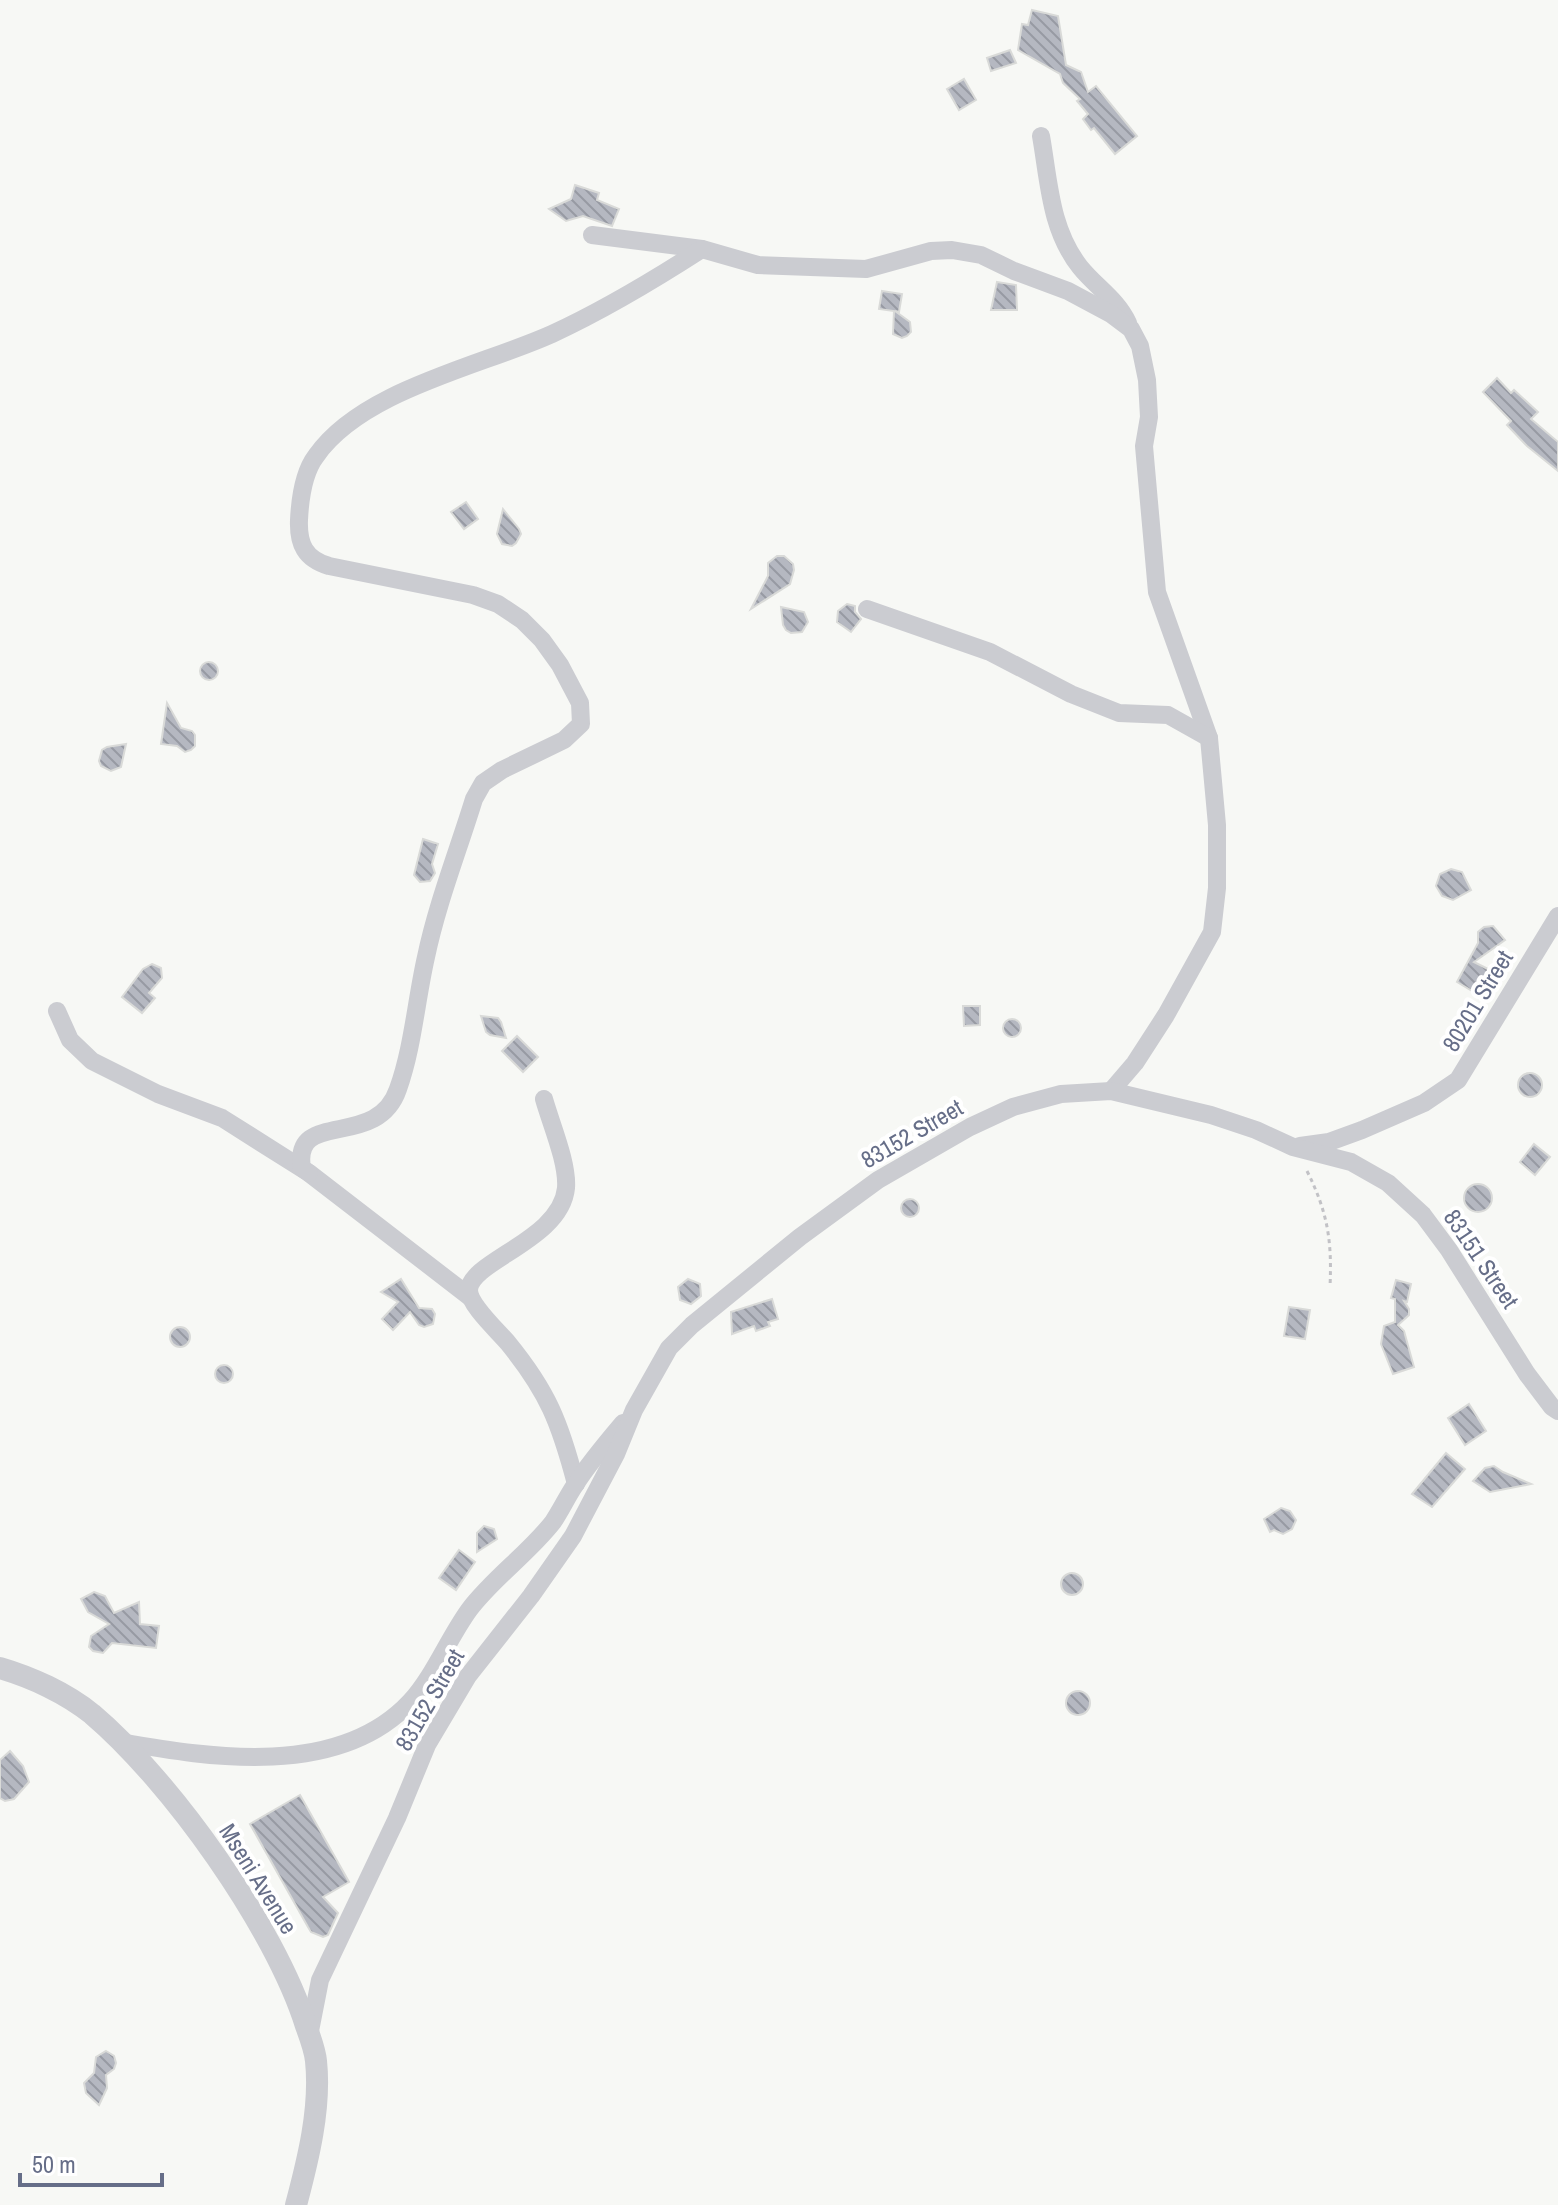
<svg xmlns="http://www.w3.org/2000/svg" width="1558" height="2205" viewBox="0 0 1558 2205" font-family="'Archivo Narrow',sans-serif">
	<defs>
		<pattern id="building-back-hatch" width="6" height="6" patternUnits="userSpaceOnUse" patternTransform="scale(2)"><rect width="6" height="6" fill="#b5b8c1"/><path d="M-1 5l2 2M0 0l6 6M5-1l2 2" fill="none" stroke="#979aa3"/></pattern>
	</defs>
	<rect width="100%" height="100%" fill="#f7f8f5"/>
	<g fill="url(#building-back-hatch)" stroke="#d9dad8" stroke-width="2">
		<path d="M 1032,10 L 1058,16 L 1066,65 L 1081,72 L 1088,92 L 1096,86 L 1137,136 L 1115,154 L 1094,128 L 1091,130 L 1083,119 L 1088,114 L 1077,101 L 1080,99 L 1063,83 L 1060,74 L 1018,50 L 1022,24 L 1028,25 Z"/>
		<path d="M 1010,50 L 1016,63 L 991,71 L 987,58 Z"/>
		<path d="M 964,79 L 976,100 L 959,110 L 947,89 Z"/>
		<path d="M 575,185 L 599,193 L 597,200 L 619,209 L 612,226 L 583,216 L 566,221 L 549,209 L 571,199 Z"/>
		<path d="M 997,282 L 1016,285 L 1017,310 L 991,310 Z"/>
		<path d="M 882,291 L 902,294 L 899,312 L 895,311 L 910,322 L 911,332 L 907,336 L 902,338 L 893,334 L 894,311 L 879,309 Z"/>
		<path d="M 1497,378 L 1511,393 L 1514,390 L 1538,412 L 1531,419 L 1558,442 L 1558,471 L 1527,446 L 1507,425 L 1511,421 L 1483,392 Z"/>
		<path d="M 466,502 L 478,519 L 464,529 L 451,512 Z"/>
		<path d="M 503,509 L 519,529 L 521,534 L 516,543 L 512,546 L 502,544 L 497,534 Z"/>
		<path d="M 777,556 L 784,556 L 793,564 L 794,570 L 790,584 L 751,609 L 768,576 L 768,563 Z"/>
		<path d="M 847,604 L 855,606 L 855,612 L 861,619 L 851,632 L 837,622 L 838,611 Z"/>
		<path d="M 781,607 L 804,612 L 808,622 L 802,632 L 791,633 L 786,630 L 783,625 Z"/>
		<circle cx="209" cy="671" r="9"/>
		<path d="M 167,703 L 181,728 L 192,731 L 195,735 L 195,746 L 191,750 L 185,752 L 177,746 L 161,744 Z"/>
		<path d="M 126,744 L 121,767 L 111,771 L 101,766 L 99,761 L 102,750 L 107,747 Z"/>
		<path d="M 423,839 L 438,844 L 432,864 L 435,873 L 430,881 L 420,882 L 414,875 Z"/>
		<path d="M 1451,869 L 1462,872 L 1471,890 L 1453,900 L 1442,896 L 1436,886 L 1440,874 Z"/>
		<path d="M 1493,926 L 1505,940 L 1474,962 L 1492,971 L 1479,995 L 1457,982 L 1478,943 L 1478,932 L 1484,927 Z"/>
		<path d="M 152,964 L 161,968 L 162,978 L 149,993 L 155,998 L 142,1013 L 122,997 L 143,969 Z"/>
		<path d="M 963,1006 L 980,1006 L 980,1025 L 964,1026 Z"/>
		<path d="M 481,1016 L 498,1018 L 501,1022 L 506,1038 L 490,1035 L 486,1032 Z"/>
		<circle cx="1012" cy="1028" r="9"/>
		<path d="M 517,1036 L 538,1057 L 523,1072 L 502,1051 Z"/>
		<circle cx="1530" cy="1085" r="12"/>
		<path d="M 1534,1144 L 1550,1157 L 1535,1175 L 1520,1162 Z"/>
		<circle cx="1478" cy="1198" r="14"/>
		<circle cx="910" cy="1208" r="9"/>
		<path d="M 401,1279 L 419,1308 L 432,1309 L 435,1314 L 433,1324 L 424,1327 L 419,1325 L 410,1312 L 393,1330 L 382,1319 L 398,1302 L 381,1292 Z"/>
		<path d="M 688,1279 L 700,1284 L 701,1296 L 691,1304 L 680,1300 L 678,1287 Z"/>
		<path d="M 1396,1280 L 1411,1284 L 1407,1302 L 1404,1301 L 1409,1309 L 1409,1315 L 1398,1325 L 1404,1331 L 1414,1367 L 1393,1374 L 1381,1344 L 1384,1326 L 1395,1322 L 1395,1299 L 1391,1298 Z"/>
		<path d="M 772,1299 L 778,1319 L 768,1322 L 770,1326 L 756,1331 L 754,1326 L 732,1334 L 731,1312 Z"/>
		<path d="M 1289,1307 L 1310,1310 L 1305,1339 L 1284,1336 Z"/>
		<circle cx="180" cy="1337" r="10"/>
		<circle cx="224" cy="1374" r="9"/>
		<path d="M 1469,1404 L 1486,1431 L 1465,1445 L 1448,1418 Z"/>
		<path d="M 1446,1453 L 1465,1469 L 1432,1507 L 1412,1494 Z"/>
		<path d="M 1494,1466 L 1503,1472 L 1531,1484 L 1490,1492 L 1473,1481 L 1485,1468 Z"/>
		<path d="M 1281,1508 L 1290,1511 L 1296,1520 L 1292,1529 L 1283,1534 L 1274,1530 L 1270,1532 L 1264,1519 Z"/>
		<path d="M 484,1526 L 494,1529 L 497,1539 L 477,1552 L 477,1533 Z"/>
		<path d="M 459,1550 L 475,1562 L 456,1590 L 439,1578 Z"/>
		<circle cx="1072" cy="1584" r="11"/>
		<path d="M 94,1592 L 105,1596 L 114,1613 L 139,1602 L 140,1624 L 159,1626 L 156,1648 L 112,1643 L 103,1653 L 93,1651 L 89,1647 L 91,1636 L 109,1624 L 88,1612 L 81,1599 Z"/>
		<circle cx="1078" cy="1703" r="12"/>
		<path d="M 10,1751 L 23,1766 L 29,1782 L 14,1799 L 5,1801 L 0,1798 L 0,1760 Z"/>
		<path d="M 300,1795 L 349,1882 L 323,1897 L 338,1913 L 328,1935 L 323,1937 L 311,1932 L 308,1927 L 250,1824 Z"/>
		<path d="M 106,2051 L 114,2056 L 116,2063 L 114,2069 L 106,2075 L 107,2088 L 99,2105 L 86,2093 L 84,2083 L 94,2073 L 96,2057 Z"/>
	</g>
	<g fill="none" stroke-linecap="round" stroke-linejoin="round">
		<path stroke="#c2c2c6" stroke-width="3" stroke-dasharray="4 4" stroke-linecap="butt" d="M 1307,1171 C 1328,1213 1332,1241 1330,1287"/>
		<g stroke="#cbccd1" stroke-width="18">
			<path d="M 1041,136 C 1049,181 1050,229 1080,267 C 1096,287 1117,299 1128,323"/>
			<path d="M 592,235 L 702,249 L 758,265 L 866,269 L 931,251 L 952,250 L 981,255 L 1014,271 L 1068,291 L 1111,314 L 1131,329 L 1140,346 L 1147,380 L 1149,417 L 1144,446 L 1157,592 L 1209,738 L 1217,825 L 1217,888 L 1212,932 L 1166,1015 L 1135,1063 L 1111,1091"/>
			<path d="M 867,609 L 990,652 L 1071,694 L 1119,713 L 1168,715 L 1209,738"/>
			<path d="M 57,1011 L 70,1040 L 92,1061 L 158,1094 L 222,1118 L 309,1173 L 470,1297"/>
			<path d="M 544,1099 C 551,1124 568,1163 566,1188 C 561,1240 470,1261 469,1290 C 469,1305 498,1331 508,1343 C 548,1392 560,1423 576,1484"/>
			<path d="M 1300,1146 L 1329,1142 L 1362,1130 L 1424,1103 L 1458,1080 L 1558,916"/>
			<path d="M 309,1173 L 302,1168 C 292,1108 377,1151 398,1089 C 413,1047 416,1001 426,957 C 437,904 458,851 474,799 L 483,783 L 502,770 L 564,740 L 581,724 L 580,703 L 560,665 L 542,640 L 522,620 L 498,604 L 473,595 L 329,566 C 305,559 298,544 299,520 C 300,499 303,473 316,456 C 362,390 481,366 552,334 C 604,310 654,280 702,249"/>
			<path d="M 121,1742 C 211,1758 339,1778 410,1702 C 434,1676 448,1639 469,1610 C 493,1578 528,1554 553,1522 C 561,1510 567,1497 575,1485 C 589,1463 606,1443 623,1423"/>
			<path d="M 309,2036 L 320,1980 L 397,1818 L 427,1745 L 468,1676 L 531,1596 L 573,1536 L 616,1454 L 634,1410 L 669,1348 L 692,1325 L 800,1237 L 878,1180 L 970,1127 L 1013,1107 L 1061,1094 L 1111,1091 L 1211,1115 L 1256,1130 L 1293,1147 L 1351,1162 L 1388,1183 L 1423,1215 L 1449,1250 L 1527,1374 L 1552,1407 L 1558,1411"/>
		</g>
		<path stroke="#cbccd1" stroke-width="22" d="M 0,1668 C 31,1677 66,1693 92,1714 C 171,1781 275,1927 306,2026 C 310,2037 315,2050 316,2061 C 321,2108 308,2160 296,2205"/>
	</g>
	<g text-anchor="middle" stroke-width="8" stroke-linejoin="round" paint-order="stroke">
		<g font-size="24" fill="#666e88" stroke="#fff">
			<text transform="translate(1478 1001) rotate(-59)" y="8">80201 Street</text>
			<text transform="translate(912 1134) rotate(-30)" y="8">83152 Street</text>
			<text transform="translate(1481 1259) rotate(56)" y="8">83151 Street</text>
			<text transform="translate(430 1700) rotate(-60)" y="8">83152 Street</text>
			<text transform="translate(258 1879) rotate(58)" y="8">Mseni Avenue</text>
		</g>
	</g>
	<path d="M20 2173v12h142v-12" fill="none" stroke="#666e88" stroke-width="4"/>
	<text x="32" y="2173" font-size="24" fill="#666e88" stroke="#ffffff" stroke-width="6" paint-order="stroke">50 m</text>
</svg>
